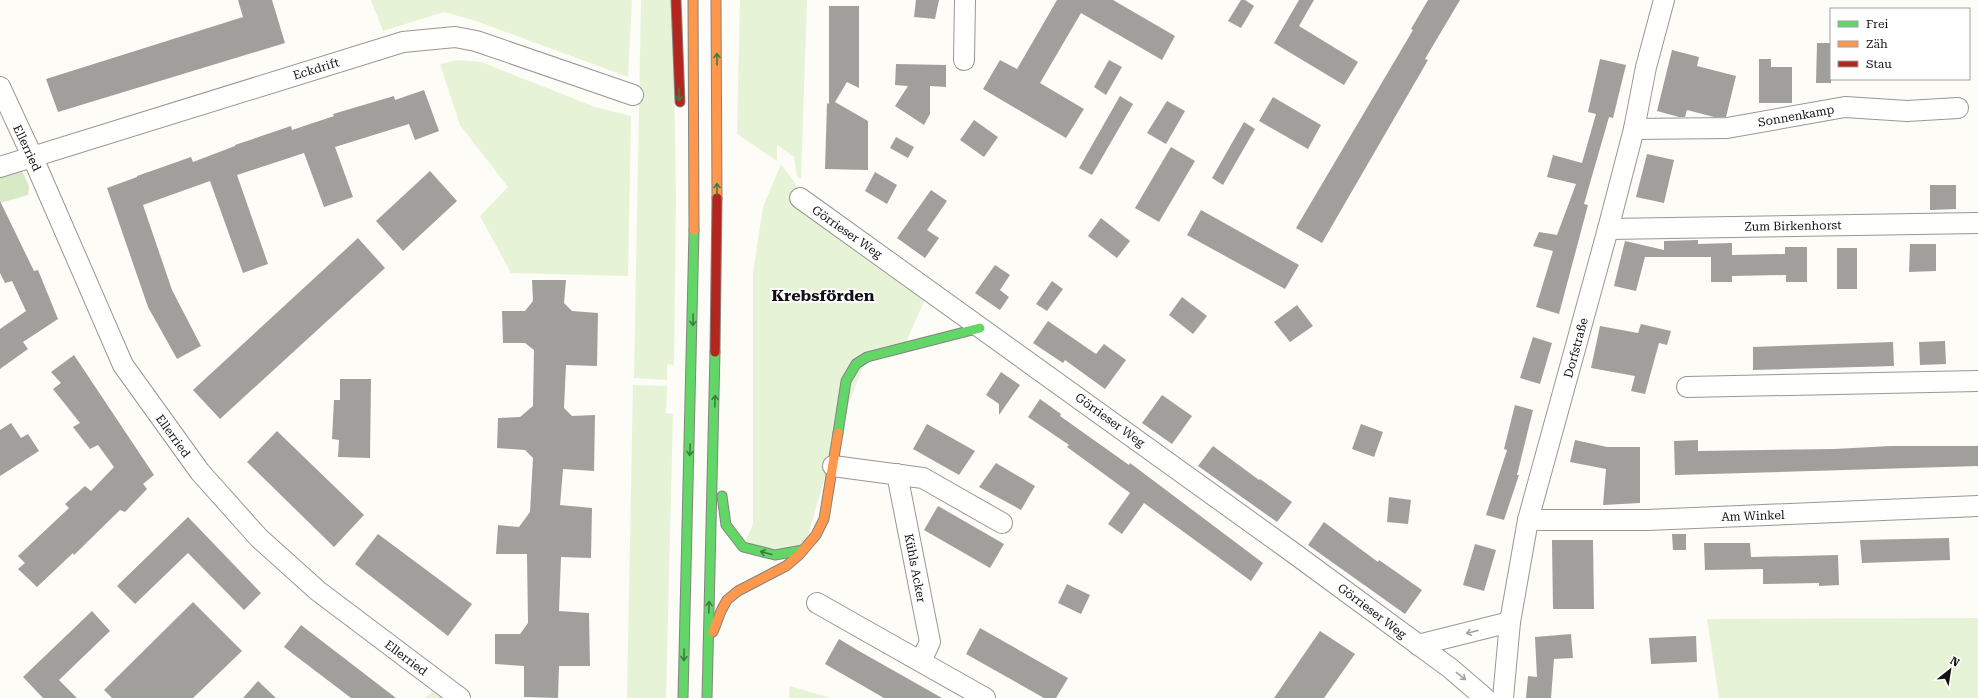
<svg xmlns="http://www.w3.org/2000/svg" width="1978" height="698" viewBox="0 0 1978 698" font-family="'Roboto Serif',serif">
	<rect width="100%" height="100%" fill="#fdfcf7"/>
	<g fill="#e7f3d7">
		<path d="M 371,0 L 632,0 L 628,77 L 473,20 L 444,12 L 383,31 Z"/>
		<path d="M 641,0 L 673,0 L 676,198 L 674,365 L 667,364 L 667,380 L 634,378 Z"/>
		<path d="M 740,0 L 807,0 L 801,179 L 797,177 L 794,157 L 777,145 L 777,161 L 737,134 Z"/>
		<path d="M 458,60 L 481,62 L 595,107 L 631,116 L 628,276 L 511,273 L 480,216 L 508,187 L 460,125 L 440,64 Z"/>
		<path d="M 781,164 L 795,183 L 800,198 L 929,290 L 904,347 L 867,357 L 839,428 L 804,550 L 743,547 L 753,524 L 753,273 L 763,207 Z"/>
		<path d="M 633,385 L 667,386 L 666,413 L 673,414 L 666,698 L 627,698 Z"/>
		<path d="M 1978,618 L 1978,698 L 1719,698 L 1707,619 Z"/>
		<path d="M 441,684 L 460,698 L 425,698 Z"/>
		<path d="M 790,686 L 831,698 L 789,698 Z"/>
	</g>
	<path fill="#d8eac5" d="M 18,162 L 29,186 L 28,195 L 0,203 L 0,167 Z"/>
	<g fill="#a19f9c">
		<path d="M 238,0 L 272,0 L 285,43 L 58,112 L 46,79 L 243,17 Z"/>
		<path d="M 916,0 L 939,0 L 935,19 L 914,17 Z"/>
		<path d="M 1057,0 L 1113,0 L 1175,36 L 1162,60 L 1081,13 L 1040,83 L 1084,109 L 1066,138 L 983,89 L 1000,60 L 1017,69 Z"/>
		<path d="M 1241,0 L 1245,0 L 1254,6 L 1241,28 L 1228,21 Z"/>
		<path d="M 1299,0 L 1314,0 L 1299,26 L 1358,62 L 1344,85 L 1274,43 Z"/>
		<path d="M 1428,0 L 1460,0 L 1425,59 L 1428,60 L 1322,243 L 1296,228 L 1413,30 L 1411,29 Z"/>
		<path d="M 829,6 L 859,6 L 859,88 L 847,82 L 835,102 L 868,121 L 868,170 L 825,169 L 827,103 L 829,104 Z"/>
		<path d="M 1817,43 L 1831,43 L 1831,83 L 1816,83 Z"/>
		<path d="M 1672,50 L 1699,57 L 1697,66 L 1736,76 L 1726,117 L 1714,117 L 1687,110 L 1685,117 L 1679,117 L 1657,111 Z"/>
		<path d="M 1600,59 L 1626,65 L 1613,118 L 1609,117 L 1584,204 L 1588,205 L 1559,314 L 1536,307 L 1553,251 L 1533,246 L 1539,232 L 1557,235 L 1576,184 L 1547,177 L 1553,155 L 1582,163 L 1596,114 L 1588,112 Z"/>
		<path d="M 1759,59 L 1771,59 L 1771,67 L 1792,67 L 1792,103 L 1759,103 Z"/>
		<path d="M 1109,60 L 1122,67 L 1106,95 L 1094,87 Z"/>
		<path d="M 896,64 L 946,65 L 946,87 L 930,86 L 930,114 L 924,125 L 895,106 L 908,86 L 895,85 Z"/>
		<path d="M 424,90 L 439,131 L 415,140 L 409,124 L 335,147 L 353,197 L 324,207 L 304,153 L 237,175 L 268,264 L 243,273 L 210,181 L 143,205 L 172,290 L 201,346 L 177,359 L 148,307 L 107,188 L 137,177 L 137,176 L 191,157 L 193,162 L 235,146 L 235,145 L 291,126 L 292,130 L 334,116 L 333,114 L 394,96 L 395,100 Z"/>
		<path d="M 1120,96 L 1133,104 L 1092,175 L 1079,168 Z"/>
		<path d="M 1273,97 L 1321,125 L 1308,149 L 1259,121 Z"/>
		<path d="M 1167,101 L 1185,111 L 1166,144 L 1147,133 Z"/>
		<path d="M 974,120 L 998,137 L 984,157 L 960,140 Z"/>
		<path d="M 1244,122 L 1255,129 L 1223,185 L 1212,178 Z"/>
		<path d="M 896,137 L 914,147 L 908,158 L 890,148 Z"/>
		<path d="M 1171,147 L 1195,161 L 1159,222 L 1135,208 Z"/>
		<path d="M 1647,154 L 1674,160 L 1664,203 L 1636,197 Z"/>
		<path d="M 430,171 L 457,201 L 403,251 L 376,221 Z"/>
		<path d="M 875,172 L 897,185 L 887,204 L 865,191 Z"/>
		<path d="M 1930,185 L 1956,185 L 1956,209 L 1930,210 Z"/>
		<path d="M 931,190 L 947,201 L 927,230 L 939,238 L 925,258 L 897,238 Z"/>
		<path d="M 0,201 L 34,271 L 38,270 L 58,319 L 23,342 L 28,349 L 0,369 L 0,329 L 26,311 L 12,281 L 5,283 L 0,273 Z"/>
		<path d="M 1201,210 L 1299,265 L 1285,289 L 1187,235 Z"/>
		<path d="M 1101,218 L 1130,241 L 1117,258 L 1088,236 Z"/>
		<path d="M 358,238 L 385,268 L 220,419 L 193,390 Z"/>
		<path d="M 1698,240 L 1698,244 L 1732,243 L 1732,255 L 1785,254 L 1785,247 L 1807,247 L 1807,282 L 1786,282 L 1786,275 L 1732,276 L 1732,282 L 1711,282 L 1711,257 L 1645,257 L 1636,291 L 1614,286 L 1625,241 L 1664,250 L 1664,241 Z"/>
		<path d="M 1910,244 L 1936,244 L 1936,271 L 1909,272 Z"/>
		<rect x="1837" y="248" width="20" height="41"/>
		<path d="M 995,265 L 1010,275 L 1000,290 L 1009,297 L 1000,310 L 975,293 Z"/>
		<path d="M 532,280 L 566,280 L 564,303 L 572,311 L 598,313 L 597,366 L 566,365 L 564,408 L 572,416 L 595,415 L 594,471 L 563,469 L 560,505 L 592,508 L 591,558 L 561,557 L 559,611 L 589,613 L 590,666 L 559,666 L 558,698 L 524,697 L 524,666 L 495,664 L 495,634 L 520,634 L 528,623 L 527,554 L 496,554 L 498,525 L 519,527 L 530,512 L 533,458 L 525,450 L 497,448 L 498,418 L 520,417 L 533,406 L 534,350 L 525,343 L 503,343 L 502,311 L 525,311 L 533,301 Z"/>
		<path d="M 1052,281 L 1063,289 L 1047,311 L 1036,304 Z"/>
		<path d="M 1182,297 L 1207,316 L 1193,334 L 1169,315 Z"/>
		<path d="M 1297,305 L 1313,326 L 1290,342 L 1274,322 Z"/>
		<path d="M 1048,321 L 1096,354 L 1104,344 L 1126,360 L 1105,389 L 1065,360 L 1063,363 L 1033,343 Z"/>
		<path d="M 1641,324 L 1671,331 L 1667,345 L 1659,343 L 1645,394 L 1631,391 L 1635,376 L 1591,368 L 1600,326 L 1638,333 Z"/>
		<path d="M 1533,337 L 1552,343 L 1540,384 L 1520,378 Z"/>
		<path d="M 1945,341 L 1946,364 L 1920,365 L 1919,342 Z"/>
		<path d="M 1893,342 L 1894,366 L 1753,370 L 1753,347 Z"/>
		<path d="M 74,355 L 154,475 L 143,484 L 147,489 L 125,512 L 120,510 L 74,555 L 73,553 L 37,587 L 18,569 L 25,563 L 18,556 L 69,508 L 65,504 L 85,486 L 91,491 L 114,467 L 98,445 L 90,449 L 73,427 L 80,423 L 53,389 L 61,383 L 51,372 Z"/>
		<path d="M 1001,372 L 1020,385 L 999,415 L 999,404 L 986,395 Z"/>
		<path d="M 340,379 L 371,379 L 370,458 L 338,457 L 339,440 L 332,439 L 334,400 L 340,400 Z"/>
		<path d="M 1162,395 L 1192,416 L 1172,444 L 1142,423 Z"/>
		<path d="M 1040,399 L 1061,414 L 1060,416 L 1129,465 L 1130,463 L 1263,563 L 1251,581 L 1144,503 L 1122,534 L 1108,524 L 1130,493 L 1067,447 L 1069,445 L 1028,417 Z"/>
		<path d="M 1515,405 L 1533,410 L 1517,475 L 1519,475 L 1504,520 L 1486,515 L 1507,450 L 1504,449 Z"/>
		<path d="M 11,423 L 21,438 L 28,434 L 39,451 L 0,476 L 0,430 Z"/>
		<path d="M 927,424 L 975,451 L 959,475 L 913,449 Z"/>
		<path d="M 1361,424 L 1383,432 L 1374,457 L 1352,449 Z"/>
		<path d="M 277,431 L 364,515 L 334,547 L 247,462 Z"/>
		<path d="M 1575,440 L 1607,447 L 1640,447 L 1640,503 L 1603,505 L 1606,469 L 1570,462 Z"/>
		<path d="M 1698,440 L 1698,451 L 1834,449 L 1891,446 L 1978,446 L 1978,466 L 1675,475 L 1674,441 Z"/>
		<path d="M 1213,446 L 1259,480 L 1260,479 L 1292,502 L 1277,522 L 1198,466 Z"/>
		<path d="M 996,463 L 1035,486 L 1021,510 L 979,487 Z"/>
		<path d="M 1389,497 L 1411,500 L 1408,524 L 1387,522 Z"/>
		<path d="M 938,506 L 1004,544 L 990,568 L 924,530 Z"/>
		<path d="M 188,517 L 261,593 L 244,610 L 188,553 L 135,604 L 117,586 Z"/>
		<path d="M 1324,522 L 1378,562 L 1379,560 L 1422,590 L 1405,614 L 1308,545 Z"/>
		<path d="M 378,534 L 472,604 L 448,636 L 355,564 Z"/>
		<path d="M 1672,534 L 1686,534 L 1686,550 L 1673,550 Z"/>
		<path d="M 1949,538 L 1950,560 L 1862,563 L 1860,540 Z"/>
		<path d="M 1552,540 L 1593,540 L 1594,609 L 1553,609 Z"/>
		<path d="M 1704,543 L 1750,543 L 1751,557 L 1838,555 L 1839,585 L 1819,586 L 1819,583 L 1763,584 L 1763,569 L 1705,570 Z"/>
		<path d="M 1475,544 L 1496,550 L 1484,591 L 1463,585 Z"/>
		<path d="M 1067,584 L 1090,595 L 1081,614 L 1058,603 Z"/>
		<path d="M 193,602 L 242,651 L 193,698 L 112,698 L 104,690 Z"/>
		<path d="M 92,611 L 110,631 L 59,680 L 77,698 L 43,698 L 23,677 Z"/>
		<path d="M 301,625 L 396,698 L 351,698 L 284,647 Z"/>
		<path d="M 980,628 L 1068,678 L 1056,698 L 1044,698 L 966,654 Z"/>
		<path d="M 1320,631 L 1355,654 L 1324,698 L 1274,698 Z"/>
		<path d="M 1571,634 L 1573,658 L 1554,659 L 1551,698 L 1526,698 L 1528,676 L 1537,677 L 1535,637 Z"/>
		<path d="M 1696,636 L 1697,662 L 1651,664 L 1649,638 Z"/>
		<path d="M 839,639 L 859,651 L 942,698 L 884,698 L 825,664 Z"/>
		<path d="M 258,681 L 276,698 L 243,698 Z"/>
	</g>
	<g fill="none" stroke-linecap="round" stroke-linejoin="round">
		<defs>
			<g id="street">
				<path d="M 964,60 L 965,0"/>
				<path d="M 0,87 L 33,158 L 123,365 L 200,472 L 259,538 L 318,591 L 460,698"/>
				<path d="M 1634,129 L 1727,128 L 1845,107 L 1907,111 L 1958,108"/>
				<path d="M 0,167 L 403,42 L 455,37 L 476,41 L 633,95"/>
				<path d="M 800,198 L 1295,554 L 1450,668 L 1485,698"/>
				<path d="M 1608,229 L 1978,223"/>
				<path d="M 1687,387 L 1978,381"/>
				<path d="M 833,466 L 923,478 L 1002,523"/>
				<path d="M 897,474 L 930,642 L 921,661"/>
				<path d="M 1528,520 L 1647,520 L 1978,506"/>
				<path d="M 817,603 L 985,698"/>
				<path d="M 1418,645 L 1510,622"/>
				<path d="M 1503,698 L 1510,622 L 1528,520 L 1608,229 L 1634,129 L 1646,67 L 1664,0"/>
			</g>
			<g id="fast">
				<path d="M 838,433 L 846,381 L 856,364 L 867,357 L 980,328"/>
				<path d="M 722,496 L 726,525 L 743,547 L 775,555 L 803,550"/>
				<path d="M 683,698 L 694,230"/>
				<path d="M 707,698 L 715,352"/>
			</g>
			<g id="slow">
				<path d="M 693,0 L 694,230"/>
				<path d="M 716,0 L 717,198"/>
				<path d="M 713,632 L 721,611 L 727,600 L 738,591 L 786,566 L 799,555 L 816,535 L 824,519 L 838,433"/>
			</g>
			<g id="jam">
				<path d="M 676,0 L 680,102"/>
				<path d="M 715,352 L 717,198"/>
			</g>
		</defs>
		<use href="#street" stroke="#979795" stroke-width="22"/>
		<use href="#fast" stroke="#858482" stroke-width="11"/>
		<use href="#slow" stroke="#858482" stroke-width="11"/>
		<use href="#jam" stroke="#858482" stroke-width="11"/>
		<use href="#street" stroke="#fffffe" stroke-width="20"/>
		<use href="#fast" stroke="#63d668" stroke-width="9"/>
		<use href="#slow" stroke="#ff974d" stroke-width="9"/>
		<use href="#jam" stroke="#b3261e" stroke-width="9"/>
	</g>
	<defs><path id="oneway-shaft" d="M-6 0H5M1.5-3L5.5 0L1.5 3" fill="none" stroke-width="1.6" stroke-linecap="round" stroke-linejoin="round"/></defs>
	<g stroke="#3e7d41">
		<use href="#oneway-shaft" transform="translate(717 59) rotate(-91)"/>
		<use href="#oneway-shaft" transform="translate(679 95) rotate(88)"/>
		<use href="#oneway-shaft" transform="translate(717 189) rotate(-90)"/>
		<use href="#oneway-shaft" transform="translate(693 320) rotate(91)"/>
		<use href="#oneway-shaft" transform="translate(715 401) rotate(-89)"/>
		<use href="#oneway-shaft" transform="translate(690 450) rotate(92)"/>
		<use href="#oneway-shaft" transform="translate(766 553) rotate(-165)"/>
		<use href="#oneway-shaft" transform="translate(709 607) rotate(-88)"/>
		<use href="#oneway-shaft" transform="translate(684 655) rotate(91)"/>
	</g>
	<g stroke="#a0a09f">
		<use href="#oneway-shaft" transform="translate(1472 632) rotate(166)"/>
		<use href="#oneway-shaft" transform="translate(1461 676) rotate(38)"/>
	</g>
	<g text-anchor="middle" stroke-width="4" stroke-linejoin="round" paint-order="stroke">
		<g font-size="12" fill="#111" stroke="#fff">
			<text transform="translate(316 69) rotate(-17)" y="4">Eckdrift</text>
			<text transform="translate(1796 116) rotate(-10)" y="4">Sonnenkamp</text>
			<text transform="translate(27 148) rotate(65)" y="4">Ellerried</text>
			<text transform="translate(1793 226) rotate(-1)" y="4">Zum Birkenhorst</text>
			<text transform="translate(847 232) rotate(35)" y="4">Görrieser Weg</text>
			<text transform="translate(1576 348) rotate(-75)" y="4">Dorfstraße</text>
			<text transform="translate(1110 420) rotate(36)" y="4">Görrieser Weg</text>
			<text transform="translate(173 436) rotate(54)" y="4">Ellerried</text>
			<text transform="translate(1753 516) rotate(-2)" y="4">Am Winkel</text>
			<text transform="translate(915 568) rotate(79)" y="4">Kühls Acker</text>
			<text transform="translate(1372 611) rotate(37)" y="4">Görrieser Weg</text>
			<text transform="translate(406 658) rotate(37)" y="4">Ellerried</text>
		</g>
		<g font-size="16" font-weight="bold" fill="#111" stroke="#fff">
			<text x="823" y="301">Krebsförden</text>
		</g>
	</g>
	<rect x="1830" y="8" width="140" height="72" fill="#ffffff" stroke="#a0a0a0"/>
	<rect x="1838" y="21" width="20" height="6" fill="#63d668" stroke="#a0a0a0"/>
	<text x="1866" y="28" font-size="12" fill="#111111">Frei</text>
	<rect x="1838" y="41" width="20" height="6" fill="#ff974d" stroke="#a0a0a0"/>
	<text x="1866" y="48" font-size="12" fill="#111111">Zäh</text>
	<rect x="1838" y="61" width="20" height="6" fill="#b3261e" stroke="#a0a0a0"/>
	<text x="1866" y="68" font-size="12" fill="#111111">Stau</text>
	<g transform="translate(1950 670) rotate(30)" stroke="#ffffff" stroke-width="3" paint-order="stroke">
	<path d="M0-3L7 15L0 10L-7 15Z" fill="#111111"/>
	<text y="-6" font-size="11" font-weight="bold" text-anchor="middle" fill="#111111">N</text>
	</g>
</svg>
